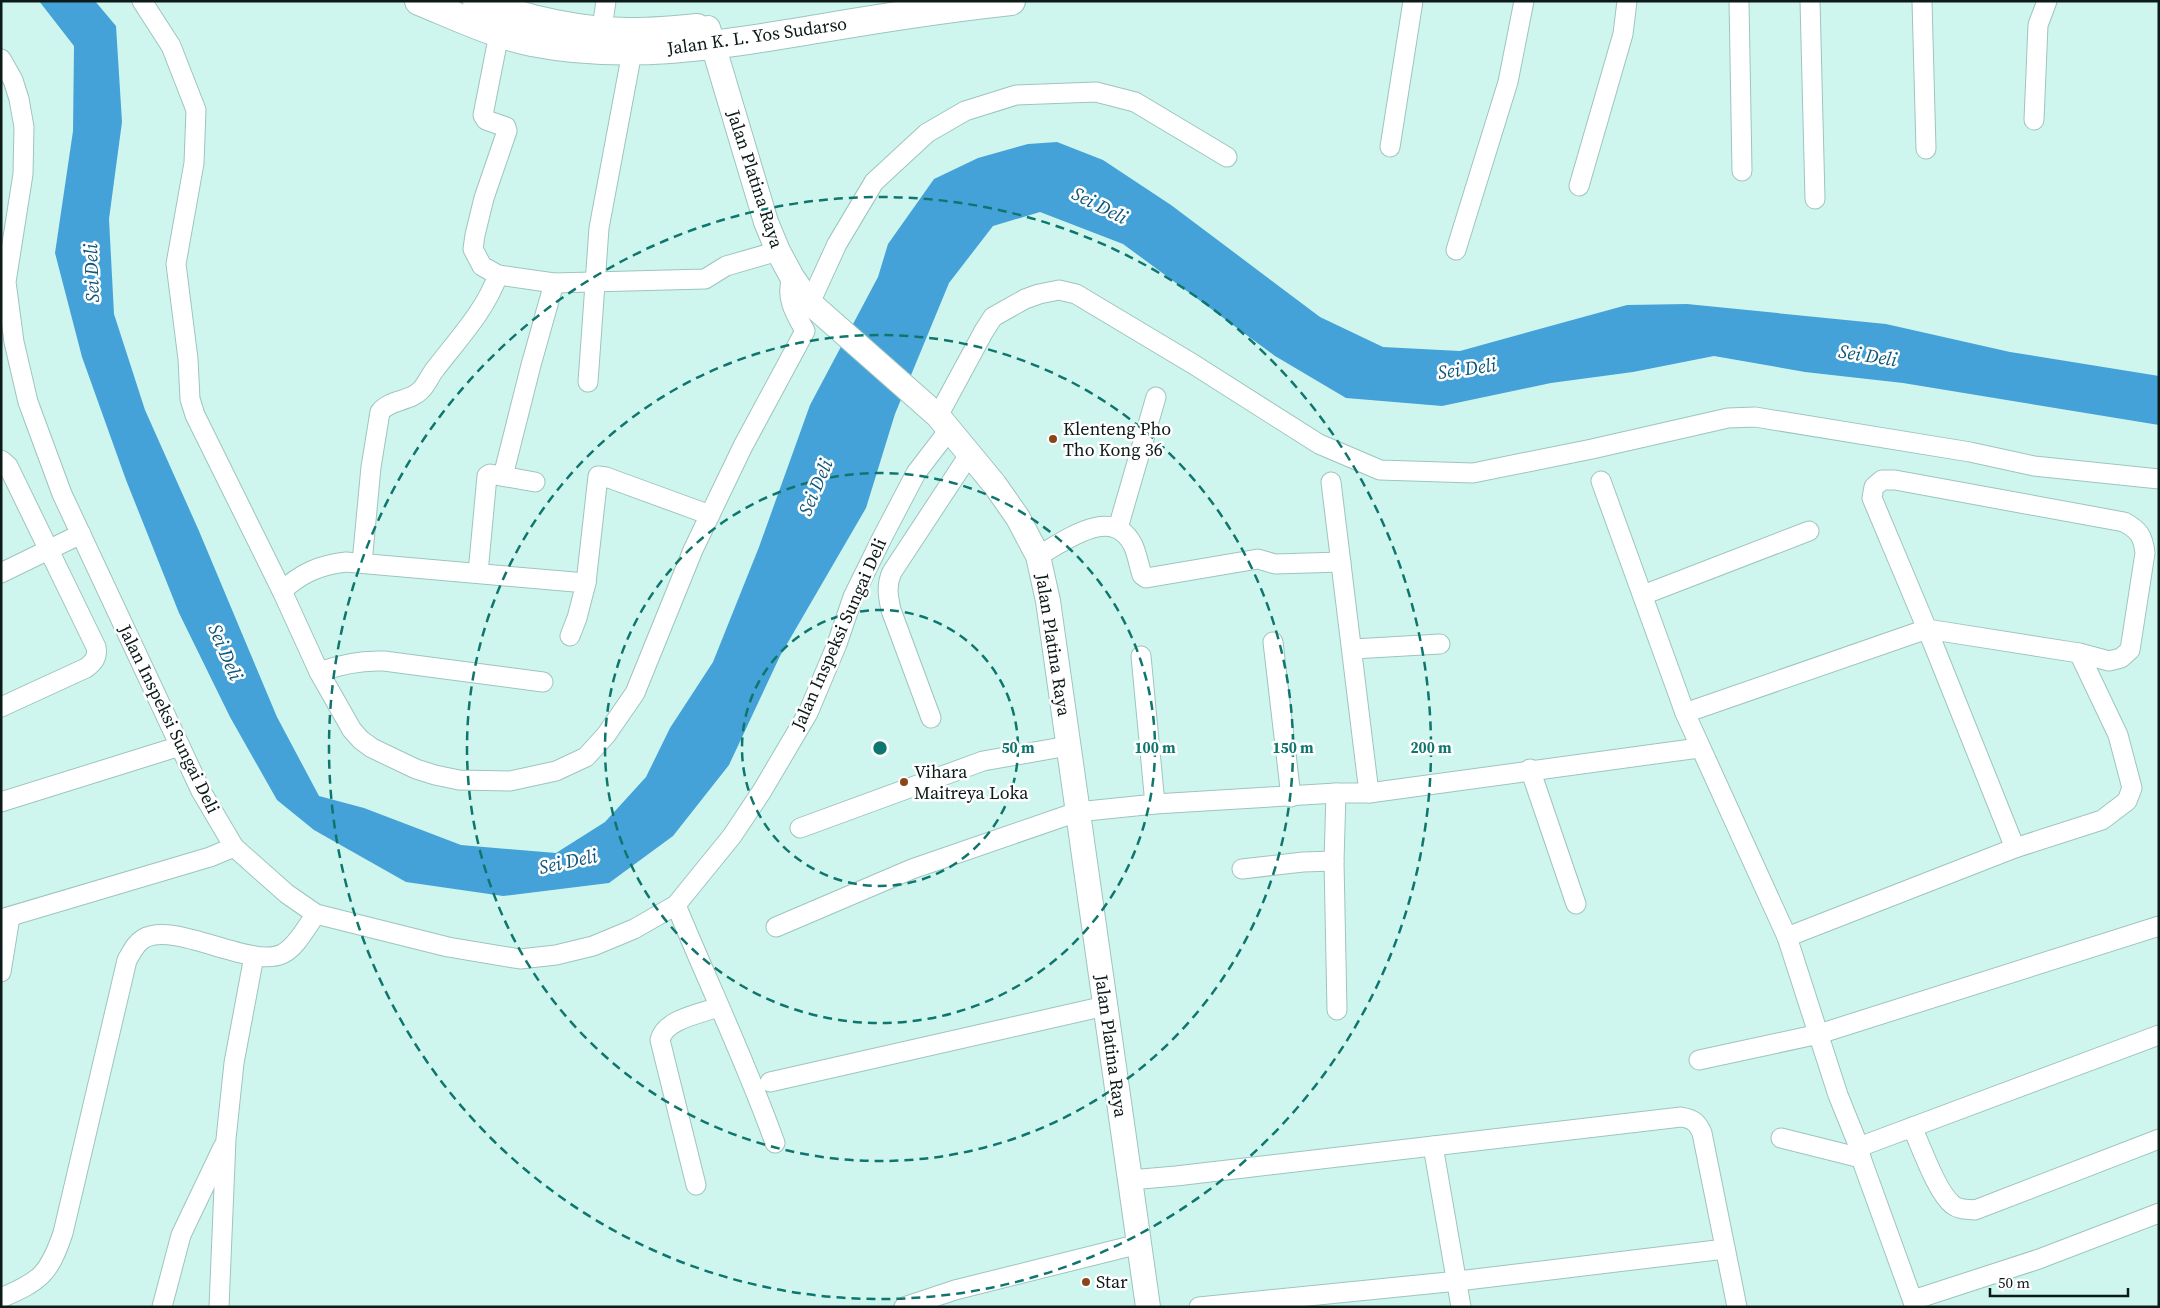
<svg xmlns="http://www.w3.org/2000/svg" width="2160" height="1308" viewBox="0 0 2160 1308" font-family="'Source Serif 4',serif">
	<rect width="100%" height="100%" fill="#cef6ef"/>
	<path fill="#45a2d8" d="M 39,1 L 95,1 L 116,26 L 122,122 L 109,219 L 114,314 L 145,410 L 199,531 L 277,717 L 319,796 L 364,808 L 461,845 L 556,853 L 605,822 L 646,777 L 670,728 L 713,662 L 759,547 L 810,405 L 878,277 L 888,244 L 934,179 L 978,158 L 1028,144 L 1057,142 L 1103,160 L 1171,205 L 1320,317 L 1383,347 L 1460,351 L 1627,305 L 1687,304 L 1886,324 L 2010,352 L 2159,376 L 2159,425 L 1903,383 L 1805,372 L 1714,356 L 1633,372 L 1551,383 L 1442,406 L 1346,398 L 1275,356 L 1123,244 L 1040,212 L 993,226 L 949,283 L 895,414 L 866,508 L 780,656 L 729,765 L 673,836 L 609,883 L 503,896 L 406,882 L 314,830 L 277,800 L 230,717 L 179,613 L 126,480 L 82,357 L 55,253 L 73,131 L 74,46 Z"/>
	<g fill="none" stroke-linecap="round" stroke-linejoin="round">
		<defs>
			<g id="minor">
				<path d="M 142,1 L 171,46 L 196,110 L 194,163 L 176,264 L 188,359 L 190,399 L 195,415 L 282,591 L 319,672 L 352,730 L 361,740 L 372,748 L 416,769 L 435,775 L 459,780 L 510,781 L 556,771 L 586,757 L 606,735 L 635,693 L 693,550 L 743,446 L 805,331 C 795,313 785,298 792,277"/>
				<path d="M 1739,1 L 1742,171"/>
				<path d="M 1810,1 L 1815,199"/>
				<path d="M 1922,1 L 1926,149"/>
				<path d="M 499,34 L 483,115 L 486,120 L 506,127 L 507,131 L 484,198 L 475,235 L 473,249 L 482,266 L 498,275 L 554,283 L 705,279 L 726,266 L 778,251"/>
				<path d="M 600,42 L 606,1"/>
				<path d="M 1,59 L 13,80 L 19,99 L 24,127 L 23,174 L 6,282 L 14,342 L 28,402 L 62,494 L 201,791 L 234,847 L 287,894 L 316,914 L 448,947 L 520,959 L 556,955 L 593,946 L 634,929 L 676,905 L 732,836 L 762,791 L 808,713 L 837,644 L 853,597 L 882,538 L 916,473 L 949,430"/>
				<path d="M 2034,120 L 2038,25 L 2047,1"/>
				<path d="M 1390,147 L 1413,1"/>
				<path d="M 1579,186 L 1623,34 L 1627,1"/>
				<path d="M 1456,250 L 1508,82 L 1524,1"/>
				<path d="M 810,303 L 837,244 L 874,182 L 927,133 L 965,111 L 1016,95 L 1096,92 L 1135,102 L 1227,157"/>
				<path d="M 588,382 L 599,228 L 632,52"/>
				<path d="M 938,416 L 984,331 L 993,317 L 1025,299 L 1039,294 L 1059,290 L 1076,294 L 1193,364 L 1319,444 L 1380,470 L 1473,473 L 1592,449 L 1728,418 L 1755,417 L 1970,452 L 2034,466 L 2159,479"/>
				<path d="M 1,460 L 8,466 L 96,647 C 98,657 94,662 86,668 L 1,707"/>
				<path d="M 503,476 L 531,365 L 554,283"/>
				<path d="M 1601,481 L 1685,713"/>
				<path d="M 1331,482 L 1369,793"/>
				<path d="M 1118,528 L 1156,397"/>
				<path d="M 1038,556 C 1065,541 1112,504 1133,545 C 1137,554 1139,565 1142,575 L 1146,578 L 1258,559 L 1275,564 L 1341,562"/>
				<path d="M 362,563 L 371,467 L 380,412 C 390,399 410,402 421,390 C 427,384 430,375 436,368 C 459,338 485,311 498,275"/>
				<path d="M 1,573 L 81,534"/>
				<path d="M 478,573 L 487,476 L 490,474 L 535,482"/>
				<path d="M 586,583 L 598,476 L 606,477 L 710,515"/>
				<path d="M 282,591 C 301,573 320,565 346,562 L 586,583 L 577,618 L 570,636"/>
				<path d="M 1643,595 L 1809,531"/>
				<path d="M 1273,642 L 1291,797"/>
				<path d="M 1353,649 L 1440,644"/>
				<path d="M 1141,656 L 1155,804"/>
				<path d="M 319,672 C 341,664 360,660 384,661 L 543,682"/>
				<path d="M 931,718 L 891,610 C 888,596 886,585 892,572 L 969,455"/>
				<path d="M 1530,769 L 1576,904"/>
				<path d="M 1336,793 L 1334,861 L 1337,1010"/>
				<path d="M 1,802 L 180,746"/>
				<path d="M 800,828 L 983,761 L 1068,746"/>
				<path d="M 1242,869 L 1303,862 L 1334,861"/>
				<path d="M 676,905 C 709,985 746,1062 775,1143"/>
				<path d="M 1,919 L 210,857 L 234,847"/>
				<path d="M 776,927 L 912,869 L 1077,812 L 1155,804 L 1336,793 L 1369,793 L 1699,748"/>
				<path d="M 1787,937 L 2015,848 L 2102,820 L 2127,801 L 2132,788 L 2118,735 L 2079,653"/>
				<path d="M 1,972 L 10,917"/>
				<path d="M 1699,1060 L 1819,1034 L 2159,926"/>
				<path d="M 770,1082 L 1105,1006"/>
				<path d="M 1912,1127 C 1921,1146 1937,1193 1953,1205 C 1959,1210 1968,1209 1975,1210 L 2159,1139"/>
				<path d="M 1781,1138 L 1861,1158"/>
				<path d="M 1433,1146 L 1461,1307"/>
				<path d="M 1859,1147 L 2159,1035"/>
				<path d="M 1130,1180 L 1176,1176 L 1681,1117 C 1693,1119 1697,1122 1702,1133 L 1737,1307"/>
				<path d="M 696,1185 L 660,1040 C 665,1019 700,1014 718,1007"/>
				<path d="M 1,1298 C 41,1281 49,1274 63,1233 L 127,960 C 132,952 135,944 143,939 C 174,920 250,969 282,954 C 296,948 307,926 316,914"/>
				<path d="M 1913,1300 L 2039,1259 L 2159,1213"/>
				<path d="M 162,1307 L 181,1235 L 223,1147"/>
				<path d="M 219,1307 L 226,1139 L 234,1063 L 254,956"/>
				<path d="M 904,1307 L 955,1290 L 1139,1244"/>
				<path d="M 1199,1307 L 1458,1281 L 1725,1249"/>
				<path d="M 1915,1307 L 1861,1158 L 1859,1147 L 1838,1095 L 1787,937 L 1685,713 L 1927,629 L 2079,653 L 2109,661 L 2121,658 L 2130,650 L 2145,553 C 2143,536 2139,530 2124,522 L 1895,480 L 1882,480 L 1874,487 L 1872,498 L 1927,629 L 1936,651 L 2015,848"/>
			</g>
			<path id="major" d="M 708,28 L 766,222 L 778,251 L 792,277 L 810,303 L 938,416 L 995,485 L 1018,518 L 1038,556 L 1048,601 L 1148,1307"/>
			<g id="highway">
				<path d="M 419,1 C 456,16 493,34 532,42 C 630,61 720,45 817,29 C 881,18 946,8 1011,1"/>
				<path d="M 477,1 C 525,20 584,33 635,32 C 656,32 677,30 697,28"/>
			</g>
		</defs>
		<use href="#minor" stroke="#9ec4be" stroke-width="21"/>
		<use href="#major" stroke="#9ec4be" stroke-width="26"/>
		<use href="#highway" stroke="#9ec4be" stroke-width="30"/>
		<use href="#minor" stroke="#fff" stroke-width="19"/>
		<use href="#major" stroke="#fff" stroke-width="24"/>
		<use href="#highway" stroke="#fff" stroke-width="28"/>
	</g>
	<g fill="none" stroke="#0f766e" stroke-width="2.5" stroke-dasharray="9 6">
		<circle cx="880" cy="748" r="138"/>
		<circle cx="880" cy="748" r="275"/>
		<circle cx="880" cy="748" r="413"/>
		<circle cx="880" cy="748" r="551"/>
	</g>
	<g fill="#8a4619" stroke="#fff" stroke-width="2">
		<circle cx="1053" cy="439" r="5"/>
		<circle cx="904" cy="782" r="5"/>
		<circle cx="1086" cy="1282" r="5"/>
	</g>
	<g text-anchor="middle" stroke-width="5" stroke-linejoin="round" paint-order="stroke">
		<g font-size="18" fill="#0c1a18" stroke="#fff">
			<text transform="translate(757 36) rotate(-8)" y="6">Jalan K. L. Yos Sudarso</text>
			<text transform="translate(755 179) rotate(72)" y="6">Jalan Platina Raya</text>
			<text transform="translate(839 634) rotate(-66)" y="6">Jalan Inspeksi Sungai Deli</text>
			<text transform="translate(1053 645) rotate(81)" y="6">Jalan Platina Raya</text>
			<text transform="translate(169 719) rotate(64)" y="6">Jalan Inspeksi Sungai Deli</text>
			<text transform="translate(1111 1046) rotate(82)" y="6">Jalan Platina Raya</text>
		</g>
		<g font-size="18" fill="#0c1a18" stroke="#fff" text-anchor="start">
			<text x="1063" y="435">Klenteng Pho<tspan x="1063" dy="21">Tho Kong 36</tspan></text>
			<text x="914" y="778">Vihara<tspan x="914" dy="21">Maitreya Loka</tspan></text>
			<text x="1096" y="1288">Star</text>
		</g>
		<g font-size="19" font-style="italic" fill="#0d567a" stroke="#fff">
			<text transform="translate(1100 205) rotate(27)" y="7">Sei Deli</text>
			<text transform="translate(91 273) rotate(-92)" y="7">Sei Deli</text>
			<text transform="translate(1868 355) rotate(9)" y="7">Sei Deli</text>
			<text transform="translate(1467 368) rotate(-8)" y="7">Sei Deli</text>
			<text transform="translate(815 487) rotate(-67)" y="7">Sei Deli</text>
			<text transform="translate(226 652) rotate(67)" y="7">Sei Deli</text>
			<text transform="translate(568 861) rotate(-12)" y="7">Sei Deli</text>
		</g>
	</g>
	<circle cx="880" cy="748" r="8" fill="#0f766e" stroke="#fff" stroke-width="2.5"/>
	<g font-size="15" text-anchor="middle" font-weight="bold" fill="#0f766e" stroke="#fff" stroke-width="5" stroke-linejoin="round" paint-order="stroke">
		<text x="1018" y="753">50 m</text>
		<text x="1155" y="753">100 m</text>
		<text x="1293" y="753">150 m</text>
		<text x="1431" y="753">200 m</text>
	</g>
	<rect width="2160" height="1308" fill="none" stroke="#0c1a18" stroke-width="5"/>
	<path d="M1990 1288v8h138v-8" fill="none" stroke="#0c1a18" stroke-width="2.5"/>
	<text x="1998" y="1288" font-size="15" fill="#0c1a18" stroke="#ffffff" stroke-width="4" paint-order="stroke">50 m</text>
</svg>
